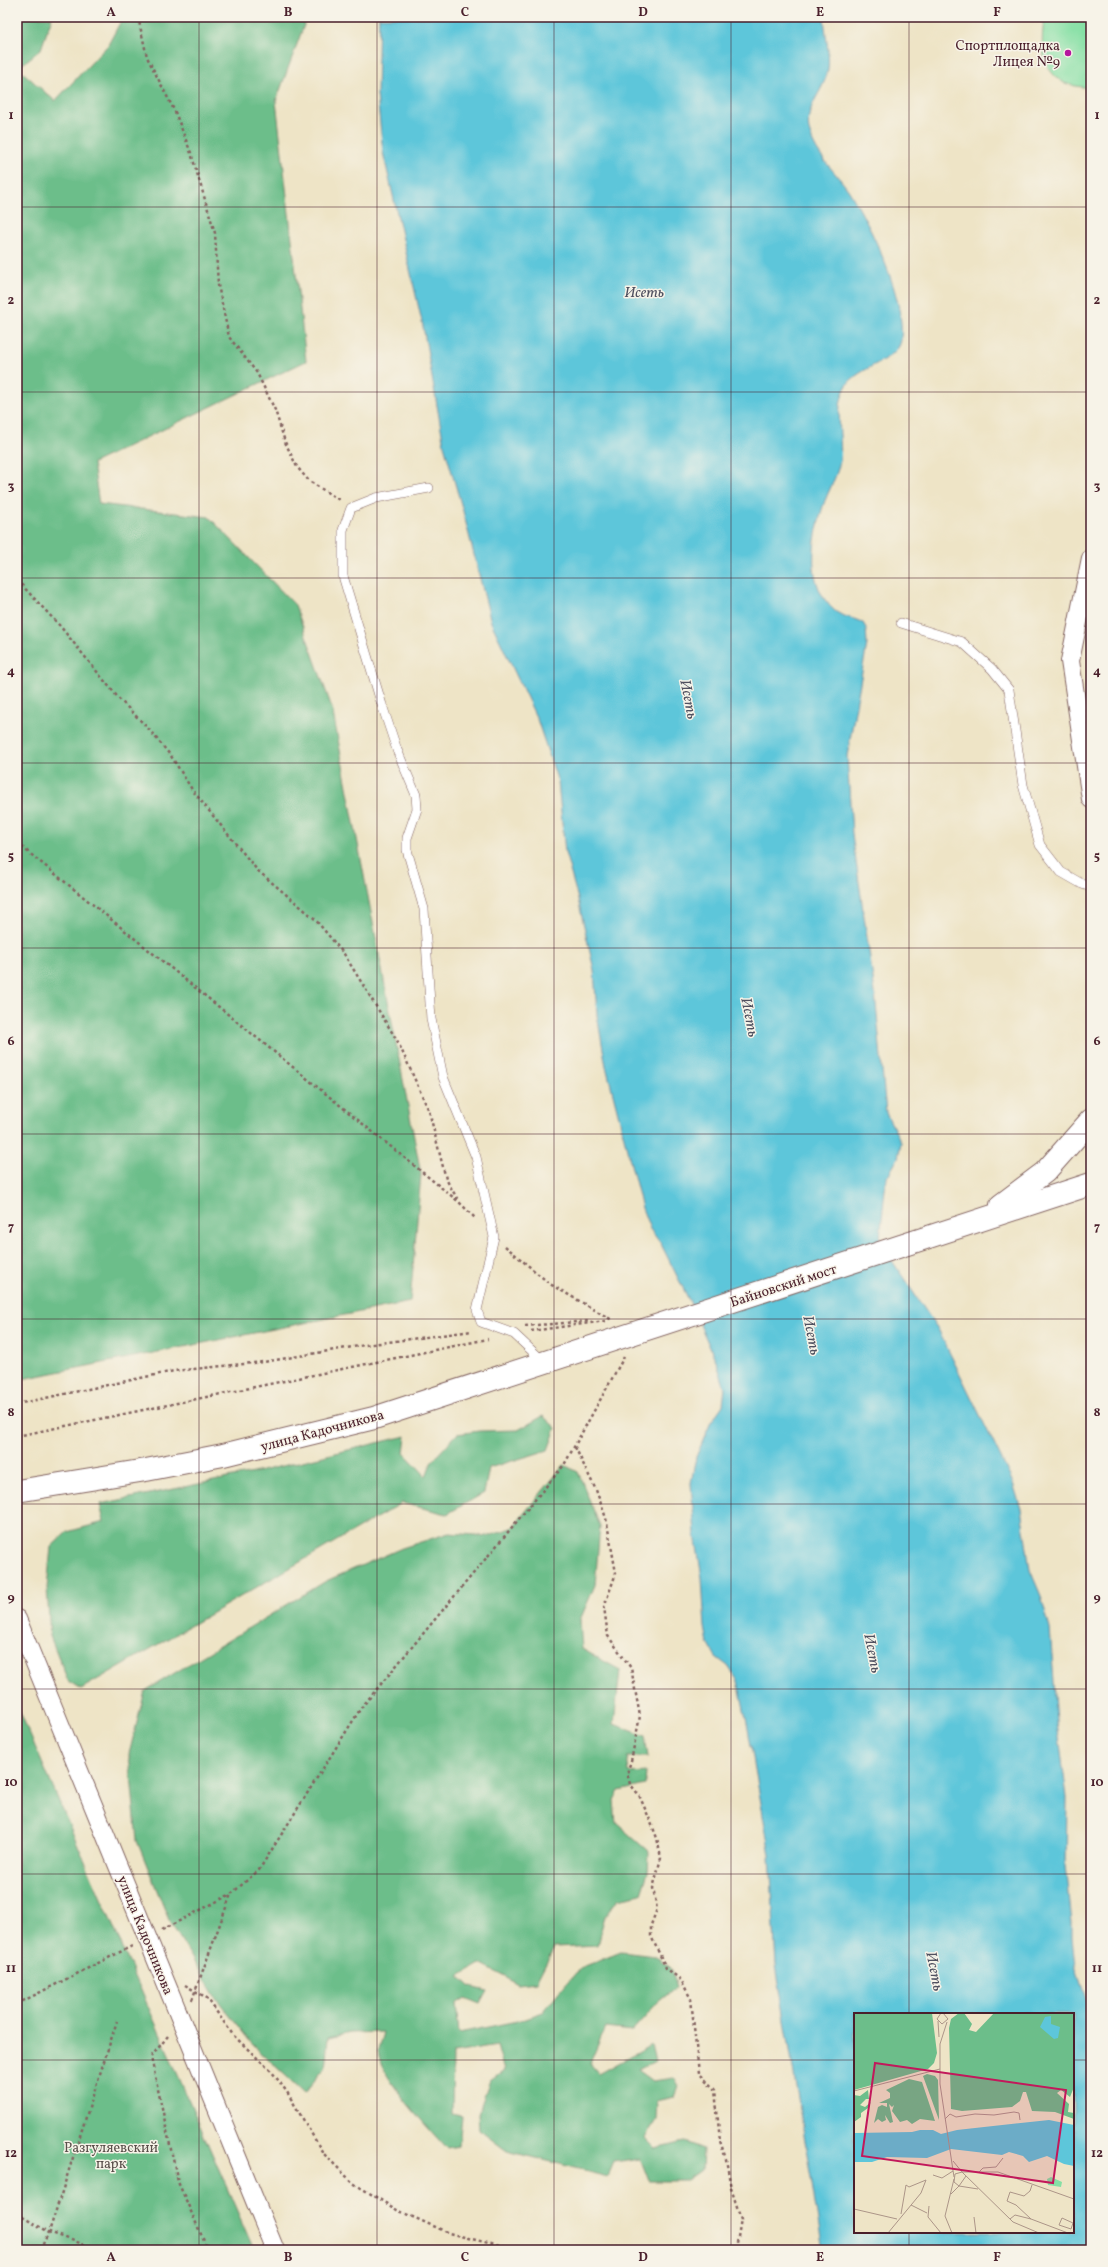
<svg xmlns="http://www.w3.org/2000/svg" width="1108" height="2267" viewBox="0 0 1108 2267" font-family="Vollkorn,serif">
	<rect width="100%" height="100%" fill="#f7f3e8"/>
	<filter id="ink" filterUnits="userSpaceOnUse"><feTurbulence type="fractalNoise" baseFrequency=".025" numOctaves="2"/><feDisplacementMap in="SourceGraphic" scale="8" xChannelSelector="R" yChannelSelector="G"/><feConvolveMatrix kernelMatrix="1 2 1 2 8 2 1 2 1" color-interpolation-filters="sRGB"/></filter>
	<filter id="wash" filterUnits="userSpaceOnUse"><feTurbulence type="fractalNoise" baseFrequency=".012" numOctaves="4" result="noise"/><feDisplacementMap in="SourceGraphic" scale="16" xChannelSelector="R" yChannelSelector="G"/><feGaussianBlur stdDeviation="0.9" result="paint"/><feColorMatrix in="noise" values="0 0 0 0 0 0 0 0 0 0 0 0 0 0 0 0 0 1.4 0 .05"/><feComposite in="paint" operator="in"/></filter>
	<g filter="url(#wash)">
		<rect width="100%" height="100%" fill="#eee4c6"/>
		<path fill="#86e0a5" stroke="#688068" d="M 1045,17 L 1091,17 L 1091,88 C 1083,87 1070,86 1063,82 C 1040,69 1040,40 1045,17 Z"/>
		<g fill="#6cbe8a" stroke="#5b6e5a">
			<path d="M 17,17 L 52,17 L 41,49 L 18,68 L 55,101 L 108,45 L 123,17 L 307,17 L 276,101 L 306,361 L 93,463 L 99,504 L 209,517 L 295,605 L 332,708 L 421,1174 L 410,1302 L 17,1380 Z"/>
			<path d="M 543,1416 L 556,1428 L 548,1450 L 489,1468 L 484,1493 L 447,1514 L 402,1503 L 81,1689 L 68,1681 L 50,1636 L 47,1588 L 51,1547 L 67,1532 L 104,1522 L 100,1504 L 253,1473 L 406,1436 L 404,1453 L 426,1476 L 432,1461 L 457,1434 L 479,1431 L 518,1430 Z"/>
			<path d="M 564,1465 L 578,1472 L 600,1526 L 595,1585 L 580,1620 L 582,1649 L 620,1670 L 614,1724 L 645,1736 L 648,1757 L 627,1757 L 629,1773 L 646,1772 L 645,1785 L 619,1791 L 614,1800 L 616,1823 L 649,1852 L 648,1872 L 641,1894 L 618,1899 L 605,1916 L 597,1945 L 554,1947 L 536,1982 L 518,1984 L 480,1964 L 459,1976 L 471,1987 L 487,1991 L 480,2004 L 465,1998 L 456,2004 L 459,2033 L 517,2021 L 543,2012 L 580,1968 L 621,1952 L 655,1956 L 671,1967 L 677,1987 L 658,2002 L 632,2031 L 605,2028 L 590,2063 L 599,2074 L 651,2045 L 655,2061 L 638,2070 L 653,2081 L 673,2078 L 678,2087 L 674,2097 L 657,2101 L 656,2120 L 645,2138 L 656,2149 L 685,2142 L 703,2149 L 702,2171 L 688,2181 L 649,2181 L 640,2158 L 614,2162 L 608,2176 L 507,2151 L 479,2130 L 478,2113 L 490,2081 L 504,2071 L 497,2046 L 453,2053 L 452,2114 L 462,2116 L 459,2146 L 446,2148 C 428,2127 381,2079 378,2052 C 378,2046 382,2038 383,2032 L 350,2033 L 328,2038 L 325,2068 L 304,2093 L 252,2044 L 216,1998 L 169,1920 L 137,1841 L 129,1754 L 145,1691 L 326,1581 L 402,1548 L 449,1533 L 489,1536 L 512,1528 Z"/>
			<path d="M 17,1705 L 254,2250 L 17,2250 Z"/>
		</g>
		<path fill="#5dc6da" stroke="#547282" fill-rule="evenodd" d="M 379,17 L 824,17 C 825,33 830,53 828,69 C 824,93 802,108 810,134 C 816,156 836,172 849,191 C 871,227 906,298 901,340 C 899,360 858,367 847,385 C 833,408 843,436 840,461 C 837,477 828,491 823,506 C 813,540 804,584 835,611 C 842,617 855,618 863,623 L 866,628 L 867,644 L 847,756 L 852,834 L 875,993 L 886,1113 L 901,1142 L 898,1158 L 886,1179 L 880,1238 L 884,1249 L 938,1329 L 1013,1483 L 1021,1509 L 1030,1570 L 1041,1596 L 1050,1629 L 1057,1722 L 1067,1798 L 1066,1866 L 1072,1922 L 1072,1938 L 1075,1966 L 1091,2014 L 1091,2250 L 825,2250 L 822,2245 L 776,1965 L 770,1855 L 747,1723 L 738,1681 L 728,1666 L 716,1657 L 708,1643 L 705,1627 L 702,1578 L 695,1534 L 691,1483 L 696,1457 L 711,1422 L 723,1405 L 725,1388 L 716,1361 L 690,1302 L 661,1244 L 650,1229 L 642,1208 L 606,1066 L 597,1015 L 594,970 L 578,899 L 565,852 L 558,782 L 537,719 L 491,622 L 463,511 L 444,445 L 423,326 L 383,152 L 377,95 ZM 855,2014 L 1073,2014 L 1073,2232 L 855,2232 Z"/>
	</g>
	<g filter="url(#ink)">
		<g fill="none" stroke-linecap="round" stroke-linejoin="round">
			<defs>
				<g id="lane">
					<path d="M 429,488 L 376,498 L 351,508 L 343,530 L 343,576 L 382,705 L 397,750 L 416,795 L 417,809 L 407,838 L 407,850 L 424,909 L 431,1019 L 443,1077 L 476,1157 L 494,1237 L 477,1310 L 481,1322 L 514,1334 L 544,1362"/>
					<path d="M 901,623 L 962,642 L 992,669 L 1009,690 L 1023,785 L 1040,845 L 1061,872 L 1082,884 L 1091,887"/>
				</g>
				<g id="street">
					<path d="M 1091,558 L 1070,661 L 1091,799"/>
					<path d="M 17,1619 L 275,2250"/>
				</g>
				<g id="primary">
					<path d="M 1001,1205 L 1045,1172 L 1091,1120"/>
					<path d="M 17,1491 L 146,1470 L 223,1455 L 374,1418 L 1091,1184"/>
				</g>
			</defs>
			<use href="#lane" stroke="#836461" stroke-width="10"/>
			<use href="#street" stroke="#836461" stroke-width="20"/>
			<use href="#primary" stroke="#836461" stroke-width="24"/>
			<g stroke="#836461" stroke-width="2.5" stroke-dasharray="3 3" stroke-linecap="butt">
				<path d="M 138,17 L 147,57 L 175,112 L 191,153 L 215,233 L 218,285 L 229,337 L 257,373 L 275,410 L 285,442 L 297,467 L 309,481 L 341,501"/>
				<path d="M 17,580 L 60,626 L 120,700 L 147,727 L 171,756 L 193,791 L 257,870 L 314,918 L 344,954 L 398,1042 L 429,1111 L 446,1179 L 458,1200"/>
				<path d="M 17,843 L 459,1202 L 476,1219"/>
				<path d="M 505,1246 L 550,1284 L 612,1320"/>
				<path d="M 525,1326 L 590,1321"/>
				<path d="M 531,1331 L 605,1321"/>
				<path d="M 17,1404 L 174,1371 L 263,1362 L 365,1345 L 472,1331"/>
				<path d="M 17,1436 L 488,1339"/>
				<path d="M 575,1447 L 596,1490 L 606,1518 L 616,1573 L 604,1607 L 608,1636 L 631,1668 L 640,1716 L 631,1761 L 627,1773 L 630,1784 L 639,1795 L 650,1820 L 657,1838 L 661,1858 L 653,1888 L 657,1909 L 651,1925 L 651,1936 L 666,1968 L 681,1980 L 691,1999 L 699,2073 L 715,2090 L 720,2141 L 726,2159 L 731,2188 L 741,2219 L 737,2243 L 737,2250"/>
				<path d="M 162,1930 L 231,1894 L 259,1870 L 361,1708 L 564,1465 L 624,1357"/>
				<path d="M 185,1985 L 207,1998 L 233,2035 L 272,2072 L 287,2092 L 323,2153 L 353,2183 L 397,2210 L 449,2233 L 515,2250"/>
				<path d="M 192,2000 L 231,1894"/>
				<path d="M 17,2004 L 132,1946"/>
				<path d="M 168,2036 L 151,2057 L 178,2182 L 208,2250"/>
				<path d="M 17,2214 L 49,2232 L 99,2250"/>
				<path d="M 40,2250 L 49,2232 L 117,2021"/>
			</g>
			<use href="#lane" stroke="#fff" stroke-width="9"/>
			<use href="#street" stroke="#fff" stroke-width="18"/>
			<use href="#primary" stroke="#fff" stroke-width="22"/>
		</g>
	</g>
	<path fill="none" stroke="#4a1f2b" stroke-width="1" stroke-opacity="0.55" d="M 199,17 L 199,2250M 377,17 L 377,2250M 554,17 L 554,2250M 731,17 L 731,2250M 909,17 L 909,2014M 17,207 L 1091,207M 17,392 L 1091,392M 17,578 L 1091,578M 17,763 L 1091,763M 17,948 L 1091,948M 17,1134 L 1091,1134M 17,1319 L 1091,1319M 17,1504 L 1091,1504M 17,1689 L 1091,1689M 17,1874 L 1091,1874M 17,2060 L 855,2060M 1073,2060 L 1091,2060M 909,2232 L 909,2250"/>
	<circle fill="#b5179e" stroke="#f7f3e8" stroke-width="1.5" cx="1068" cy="53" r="4"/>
	<g text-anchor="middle" stroke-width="3" stroke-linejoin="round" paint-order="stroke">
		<g font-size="14" fill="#4a1f2b" stroke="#f7f3e8" text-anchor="end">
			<text x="1060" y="50">Спортплощадка<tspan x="1060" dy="16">Лицея №9</tspan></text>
		</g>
		<g font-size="14" fill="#4a1f2b" stroke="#f7f3e8">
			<text transform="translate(783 1285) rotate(-18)" y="5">Байновский мост</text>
			<text transform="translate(322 1430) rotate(-15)" y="5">улица Кадочникова</text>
			<text transform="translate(146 1935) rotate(68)" y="5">улица Кадочникова</text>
		</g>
		<g font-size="14" fill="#594f4a" stroke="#f7f3e8">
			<text x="111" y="2152">Разгуляевский<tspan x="111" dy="16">парк</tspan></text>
		</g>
		<g font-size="15" font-style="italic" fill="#505160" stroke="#f7f3e8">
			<text x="644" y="297">Исеть</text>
			<text transform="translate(689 699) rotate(79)" y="5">Исеть</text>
			<text transform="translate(750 1017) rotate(79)" y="5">Исеть</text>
			<text transform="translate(812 1335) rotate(79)" y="5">Исеть</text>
			<text transform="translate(873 1653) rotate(79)" y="5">Исеть</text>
			<text transform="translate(935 1971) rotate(79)" y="5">Исеть</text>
		</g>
	</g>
	<g transform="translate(854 2013)">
		<rect width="220" height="220" fill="#eee4c6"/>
		<path d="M 197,164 L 208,169 L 207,174 L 194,172 L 193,166 Z" fill="#86e0a5"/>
		<path d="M 0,0 L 78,0 L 83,40 L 80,50 L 74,56 L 0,77 ZM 105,0 L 110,0 L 118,11 L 115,17 L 122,19 L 140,0 L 220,0 L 220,74 L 216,84 L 207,77 L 203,80 L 215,91 L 214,99 L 220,100 L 220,106 L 201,99 L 178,98 L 172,79 L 169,79 L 166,88 L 158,94 L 108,98 L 97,96 L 95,15 L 97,6 ZM 73,61 L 81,63 L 84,67 L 85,107 L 69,63 ZM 55,66 L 68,69 L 81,108 L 66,106 L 58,111 L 53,107 L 46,109 L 38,98 L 40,92 L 38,94 L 35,91 L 39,109 L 36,110 L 31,102 L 32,107 L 28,109 L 24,106 L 20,110 L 24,94 L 28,92 L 33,94 L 33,90 L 25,90 L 36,85 L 36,80 L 32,77 ZM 14,77 L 15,86 L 12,86 L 6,92 L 11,94 L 17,89 L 14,95 L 7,100 L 7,104 L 0,109 L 0,82 L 6,83 Z" fill="#6cbe8a"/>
		<path d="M 197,3 L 197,11 L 206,14 L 204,25 L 200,26 L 186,14 L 191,4 ZM 195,107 L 220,112 L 220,153 L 210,151 L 193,143 L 175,149 L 169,143 L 155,139 L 148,142 L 97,136 L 73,145 L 33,144 L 18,149 L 0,149 L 1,120 L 58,119 L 66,117 L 79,117 L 87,121 L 103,117 Z" fill="#5dc6da"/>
		<path fill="none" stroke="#ac9588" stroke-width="1" d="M 87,0 L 83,6 L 88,11 L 94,6 L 89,0M 84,8 L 85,24M 93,9 L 86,31 L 86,71 L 100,164M 0,78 L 86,56M 91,106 L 96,101 L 102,104 L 121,101 L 140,102 L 160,99 L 165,100 L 166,107M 99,148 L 108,159M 108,159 L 144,159 L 220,186M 124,160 L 129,155 L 142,154 L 149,145M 79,162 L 88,165 L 99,158M 112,163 L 105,173 L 100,169 L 101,161 L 108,159 L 159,209 L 185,220M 178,172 L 176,178 L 170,183 L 156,179 L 153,188 L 162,192 L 177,206 L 214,220M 97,181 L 105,173 L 124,176M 57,192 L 73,200M 75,193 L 74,204 L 87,220M 0,196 L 43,206M 47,201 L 52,172 L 55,174 L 72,167M 120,204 L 122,220M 156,206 L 161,202 L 177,206M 219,210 L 217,216 L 205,212 L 208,205 L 219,210 L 220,210M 34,220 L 67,180 L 72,167M 98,220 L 91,203 L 100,166"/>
		<path fill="#c2185b" fill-opacity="0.15" stroke="#c2185b" stroke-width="2" d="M 21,50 L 212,77 L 199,170 L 8,143 Z"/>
		<rect width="220" height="220" fill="none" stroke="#4a1f2b" stroke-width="2"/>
	</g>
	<rect width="1108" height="2267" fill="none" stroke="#f7f3e8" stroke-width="44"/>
	<rect x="22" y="22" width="1064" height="2223" fill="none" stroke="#4a1f2b" stroke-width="1.5"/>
	<g font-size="13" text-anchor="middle" font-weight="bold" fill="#4a1f2b">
		<text x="111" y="16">A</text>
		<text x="288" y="16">B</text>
		<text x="465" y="16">C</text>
		<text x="643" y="16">D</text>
		<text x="820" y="16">E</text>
		<text x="997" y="16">F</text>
		<text x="11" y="119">1</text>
		<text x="1097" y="119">1</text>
		<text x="11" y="304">2</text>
		<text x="1097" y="304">2</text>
		<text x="11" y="490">3</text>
		<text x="1097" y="490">3</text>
		<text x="11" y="675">4</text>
		<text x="1097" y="675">4</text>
		<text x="11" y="860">5</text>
		<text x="1097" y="860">5</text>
		<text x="11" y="1045">6</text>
		<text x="1097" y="1045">6</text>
		<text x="11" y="1231">7</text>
		<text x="1097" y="1231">7</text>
		<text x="11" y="1416">8</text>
		<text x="1097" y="1416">8</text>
		<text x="11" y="1601">9</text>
		<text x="1097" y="1601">9</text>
		<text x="11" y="1786">10</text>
		<text x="1097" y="1786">10</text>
		<text x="11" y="1972">11</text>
		<text x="1097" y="1972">11</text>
		<text x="11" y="2157">12</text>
		<text x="1097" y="2157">12</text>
		<text x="111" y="2261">A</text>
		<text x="288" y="2261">B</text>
		<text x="465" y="2261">C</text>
		<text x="643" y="2261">D</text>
		<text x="820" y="2261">E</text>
		<text x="997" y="2261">F</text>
	</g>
</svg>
